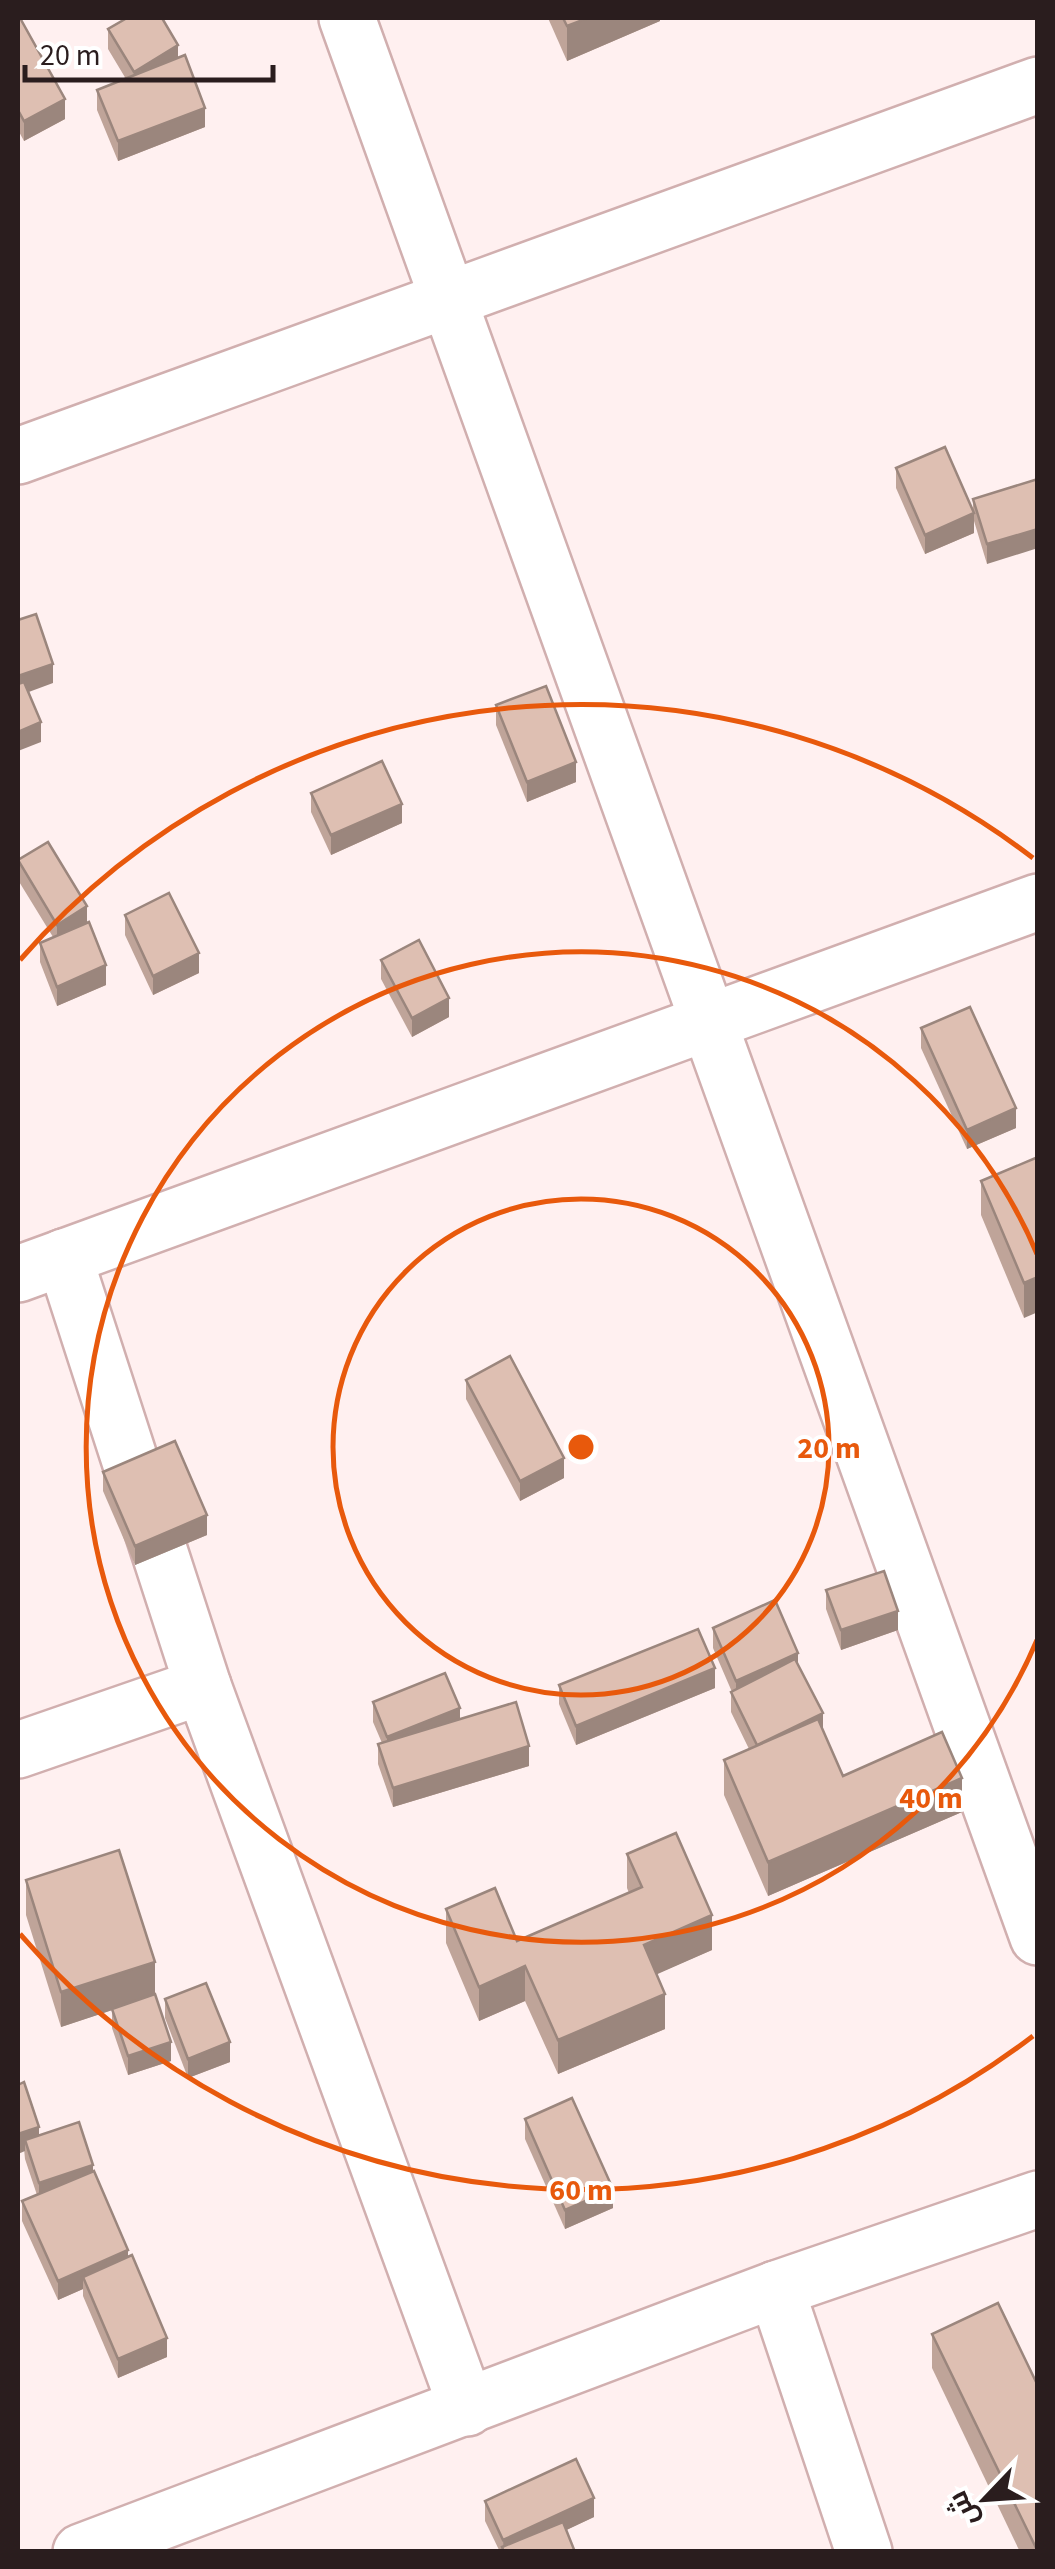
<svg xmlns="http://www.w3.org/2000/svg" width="1055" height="2569" viewBox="0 0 1055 2569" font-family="'Source Sans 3',Cairo,sans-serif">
	<rect width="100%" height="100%" fill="#fff0f0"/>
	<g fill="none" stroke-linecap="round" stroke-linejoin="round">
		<defs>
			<g id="minor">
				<path d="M 347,18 L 1038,1937"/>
				<path d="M 18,456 L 1038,85"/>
				<path d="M 18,1274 L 1038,902"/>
				<path d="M 203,1686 L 467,2408"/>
				<path d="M 18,1750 L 203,1686 L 64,1257"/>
				<path d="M 776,2289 L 864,2552"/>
				<path d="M 81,2552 L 776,2289 L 1038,2199"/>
			</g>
		</defs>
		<use href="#minor" stroke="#d1afaf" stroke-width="60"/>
		<use href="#minor" stroke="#fff" stroke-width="55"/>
	</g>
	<g fill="#bfa499">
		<path d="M 18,18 L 65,119 L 24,141 L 18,130 Z"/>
		<path d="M 548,18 L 660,18 L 660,21 L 567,61 Z"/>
		<path d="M 108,29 L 178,58 L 205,127 L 118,161 L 97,110 L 97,90 L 126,79 L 108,49 Z"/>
		<path d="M 896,468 L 973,512 L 973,499 L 1038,479 L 987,564 L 974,521 L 974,533 L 925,554 L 896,488 Z"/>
		<path d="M 496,705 L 576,782 L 527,802 L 496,725 Z"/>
		<path d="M 311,793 L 402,823 L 331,855 L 311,812 Z"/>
		<path d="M 18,860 L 87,922 L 106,985 L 57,1006 L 40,962 L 40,943 L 53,937 L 18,880 Z"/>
		<path d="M 125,915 L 199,973 L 153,995 L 125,935 Z"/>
		<path d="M 381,960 L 449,1017 L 412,1037 L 381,979 Z"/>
		<path d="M 921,1028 L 1016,1128 L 967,1149 L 921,1048 Z"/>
		<path d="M 1038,1157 L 1024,1318 L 981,1215 L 981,1181 Z"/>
		<path d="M 466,1380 L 564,1478 L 520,1501 L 466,1399 Z"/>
		<path d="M 103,1472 L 207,1535 L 135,1565 L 103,1491 Z"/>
		<path d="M 826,1590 L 898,1630 L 841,1650 L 826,1609 Z"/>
		<path d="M 713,1628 L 798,1665 L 823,1731 L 843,1776 L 962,1812 L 768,1896 L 724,1795 L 724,1760 L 749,1749 L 731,1712 L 731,1692 L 732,1692 L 713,1648 Z"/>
		<path d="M 559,1685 L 715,1688 L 576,1745 L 559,1704 Z"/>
		<path d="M 373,1702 L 460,1719 L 529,1766 L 393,1807 L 378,1764 L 378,1744 L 382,1743 L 373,1722 Z"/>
		<path d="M 627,1854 L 712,1950 L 656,1974 L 665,2029 L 558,2074 L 525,2001 L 479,2021 L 446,1943 L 446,1909 L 517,1941 L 629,1893 L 627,1888 Z"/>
		<path d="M 26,1880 L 155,1995 L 171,2061 L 128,2075 L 112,2028 L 112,2010 L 61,2027 L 26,1915 Z"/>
		<path d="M 165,1999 L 230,2062 L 188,2078 L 165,2018 Z"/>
		<path d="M 18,2085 L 39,2135 L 93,2171 L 167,2357 L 118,2378 L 83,2296 L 83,2289 L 58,2300 L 22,2221 L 22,2201 L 37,2195 L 25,2159 Z"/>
		<path d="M 525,2119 L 613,2208 L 565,2229 L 525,2139 Z"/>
		<path d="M 932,2334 L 1038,2552 L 1020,2552 L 932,2368 Z"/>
		<path d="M 485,2501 L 594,2517 L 566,2530 L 575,2552 L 500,2552 L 485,2521 Z"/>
	</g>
	<g fill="#9b867d">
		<path d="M 588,18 L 660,18 L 660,21 L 567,61 L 567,26 Z"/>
		<path d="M 178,45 L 178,64 L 134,91 L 134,72 Z"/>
		<path d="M 65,99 L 65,119 L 24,141 L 24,121 Z"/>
		<path d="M 205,108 L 205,127 L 118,161 L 118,141 Z"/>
		<path d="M 974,513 L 974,533 L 925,554 L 925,535 Z"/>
		<path d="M 1038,529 L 1038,548 L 987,564 L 987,544 Z"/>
		<path d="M 53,664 L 53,683 L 18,696 L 18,676 Z"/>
		<path d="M 41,722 L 41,742 L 18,751 L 18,732 Z"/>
		<path d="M 576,762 L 576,782 L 527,802 L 527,782 Z"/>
		<path d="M 402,804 L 402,823 L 331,855 L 331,835 Z"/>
		<path d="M 87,906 L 87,925 L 57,944 L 57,925 Z"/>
		<path d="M 199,953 L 199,973 L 153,995 L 153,976 Z"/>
		<path d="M 106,965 L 106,985 L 57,1006 L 57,987 Z"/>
		<path d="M 449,998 L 449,1017 L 412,1037 L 412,1018 Z"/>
		<path d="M 1016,1108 L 1016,1128 L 967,1149 L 967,1130 Z"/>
		<path d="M 1038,1277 L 1038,1312 L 1024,1318 L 1024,1283 Z"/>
		<path d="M 564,1458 L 564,1478 L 520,1501 L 520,1481 Z"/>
		<path d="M 207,1515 L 207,1535 L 135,1565 L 135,1546 Z"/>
		<path d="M 898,1611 L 898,1630 L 841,1650 L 841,1630 Z"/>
		<path d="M 798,1653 L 798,1673 L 736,1700 L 736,1681 Z"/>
		<path d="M 715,1668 L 715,1688 L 576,1745 L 576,1726 Z"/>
		<path d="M 460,1708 L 460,1727 L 387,1756 L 387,1737 Z"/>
		<path d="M 823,1713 L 823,1732 L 757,1745 Z"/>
		<path d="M 529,1746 L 529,1766 L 393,1807 L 393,1788 Z"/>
		<path d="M 962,1778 L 962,1812 L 768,1896 L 768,1862 Z"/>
		<path d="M 712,1915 L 712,1950 L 644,1980 L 644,1945 Z"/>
		<path d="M 155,1962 L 155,1996 L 61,2027 L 61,1992 Z"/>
		<path d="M 525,1966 L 525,2001 L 479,2021 L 479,1987 Z"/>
		<path d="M 665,1994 L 665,2029 L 558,2074 L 558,2040 Z"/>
		<path d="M 171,2042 L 171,2061 L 128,2075 L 128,2056 Z"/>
		<path d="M 230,2042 L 230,2062 L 188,2078 L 188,2059 Z"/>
		<path d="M 39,2127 L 39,2147 L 25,2140 L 25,2151 L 18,2154 L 18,2134 Z"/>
		<path d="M 93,2165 L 93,2185 L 39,2202 L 39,2183 Z"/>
		<path d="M 613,2189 L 613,2208 L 565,2229 L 565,2210 Z"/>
		<path d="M 128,2250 L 128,2269 L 83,2277 L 83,2289 L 58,2300 L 58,2281 Z"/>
		<path d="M 167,2338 L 167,2357 L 118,2378 L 118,2359 Z"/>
		<path d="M 594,2498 L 594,2517 L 520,2552 L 504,2552 L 503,2540 Z"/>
	</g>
	<g fill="#debfb2" stroke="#9b867d" stroke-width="2.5">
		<path d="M 18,18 L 20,18 L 65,99 L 24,121 L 18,110 Z"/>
		<path d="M 127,18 L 162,18 L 178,45 L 134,72 L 108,29 Z"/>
		<path d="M 563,18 L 588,18 L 567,26 Z"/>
		<path d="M 185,55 L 205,108 L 118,141 L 97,90 Z"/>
		<path d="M 945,447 L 974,513 L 925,535 L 896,468 Z"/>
		<path d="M 1038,479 L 1038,529 L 987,544 L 973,499 Z"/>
		<path d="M 36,614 L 53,664 L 18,676 L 18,620 Z"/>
		<path d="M 24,682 L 41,722 L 18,732 L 18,684 Z"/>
		<path d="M 546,686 L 576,762 L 527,782 L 496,705 Z"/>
		<path d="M 382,761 L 402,804 L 331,835 L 311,793 Z"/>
		<path d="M 48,842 L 87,906 L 57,925 L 18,860 Z"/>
		<path d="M 169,893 L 199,953 L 153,976 L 125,915 Z"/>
		<path d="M 89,922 L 106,965 L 57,987 L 40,943 Z"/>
		<path d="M 419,940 L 449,998 L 412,1018 L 381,960 Z"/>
		<path d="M 970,1007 L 1016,1108 L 967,1130 L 921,1028 Z"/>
		<path d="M 1038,1157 L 1038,1277 L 1024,1283 L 981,1181 Z"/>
		<path d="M 510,1356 L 564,1458 L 520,1481 L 466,1380 Z"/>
		<path d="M 175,1441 L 207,1515 L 135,1546 L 103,1472 Z"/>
		<path d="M 884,1571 L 898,1611 L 841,1630 L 826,1590 Z"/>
		<path d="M 775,1600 L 798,1653 L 736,1681 L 713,1628 Z"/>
		<path d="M 698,1629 L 715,1668 L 576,1726 L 559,1685 Z"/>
		<path d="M 795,1659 L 823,1713 L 757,1745 L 731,1692 Z"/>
		<path d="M 445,1673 L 460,1708 L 387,1737 L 373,1702 Z"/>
		<path d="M 516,1702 L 529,1746 L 393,1788 L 378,1744 Z"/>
		<path d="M 818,1719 L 843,1776 L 942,1732 L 962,1778 L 768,1862 L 724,1760 Z"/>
		<path d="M 676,1833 L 712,1915 L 644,1945 L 665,1994 L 558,2040 L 525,1966 L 479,1987 L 446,1909 L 495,1888 L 517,1941 L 642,1887 L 627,1854 Z"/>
		<path d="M 119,1850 L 155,1962 L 61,1992 L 26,1880 Z"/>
		<path d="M 206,1983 L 230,2042 L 188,2059 L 165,1999 Z"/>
		<path d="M 155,1994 L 171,2042 L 128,2056 L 112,2009 Z"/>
		<path d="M 24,2082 L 39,2127 L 18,2134 L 18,2085 Z"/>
		<path d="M 572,2098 L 613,2189 L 565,2210 L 525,2119 Z"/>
		<path d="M 79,2122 L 93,2165 L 39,2183 L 25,2140 Z"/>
		<path d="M 94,2171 L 128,2250 L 58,2281 L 22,2201 Z"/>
		<path d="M 132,2255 L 167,2338 L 118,2359 L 83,2277 Z"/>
		<path d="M 998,2303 L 1038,2386 L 1038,2552 L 932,2334 Z"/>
		<path d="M 576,2459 L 594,2498 L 503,2540 L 485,2501 Z"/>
		<path d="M 563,2522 L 575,2552 L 504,2552 L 502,2547 Z"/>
	</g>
	<g fill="none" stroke="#e8590c" stroke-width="5">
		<circle cx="581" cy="1447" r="248"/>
		<path d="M1037 1640A495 495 0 1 1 1037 1254"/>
		<path d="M1033 2036A743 743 0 0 1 20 1934M20 960A743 743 0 0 1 1033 858"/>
	</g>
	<circle cx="581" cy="1447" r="15" fill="#e8590c" stroke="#fff" stroke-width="5"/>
	<g font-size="30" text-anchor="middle" font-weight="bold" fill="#e8590c" stroke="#fff" stroke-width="8" stroke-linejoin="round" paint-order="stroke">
		<text x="829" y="1458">20 m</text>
		<text x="931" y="1808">40 m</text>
		<text x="581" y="2200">60 m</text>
	</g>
	<rect width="1055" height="2569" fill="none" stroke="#2a1d1e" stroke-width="40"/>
	<g transform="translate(985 2499) rotate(245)" stroke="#ffffff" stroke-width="8" paint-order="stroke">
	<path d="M0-8L18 38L0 25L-18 38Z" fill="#2a1d1e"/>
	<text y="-15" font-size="28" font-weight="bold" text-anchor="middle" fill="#2a1d1e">ش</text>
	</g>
	<path d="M25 65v15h248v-15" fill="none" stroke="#2a1d1e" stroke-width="5"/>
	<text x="40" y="65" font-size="30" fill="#2a1d1e" stroke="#ffffff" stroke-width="8" paint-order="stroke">20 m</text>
</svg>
